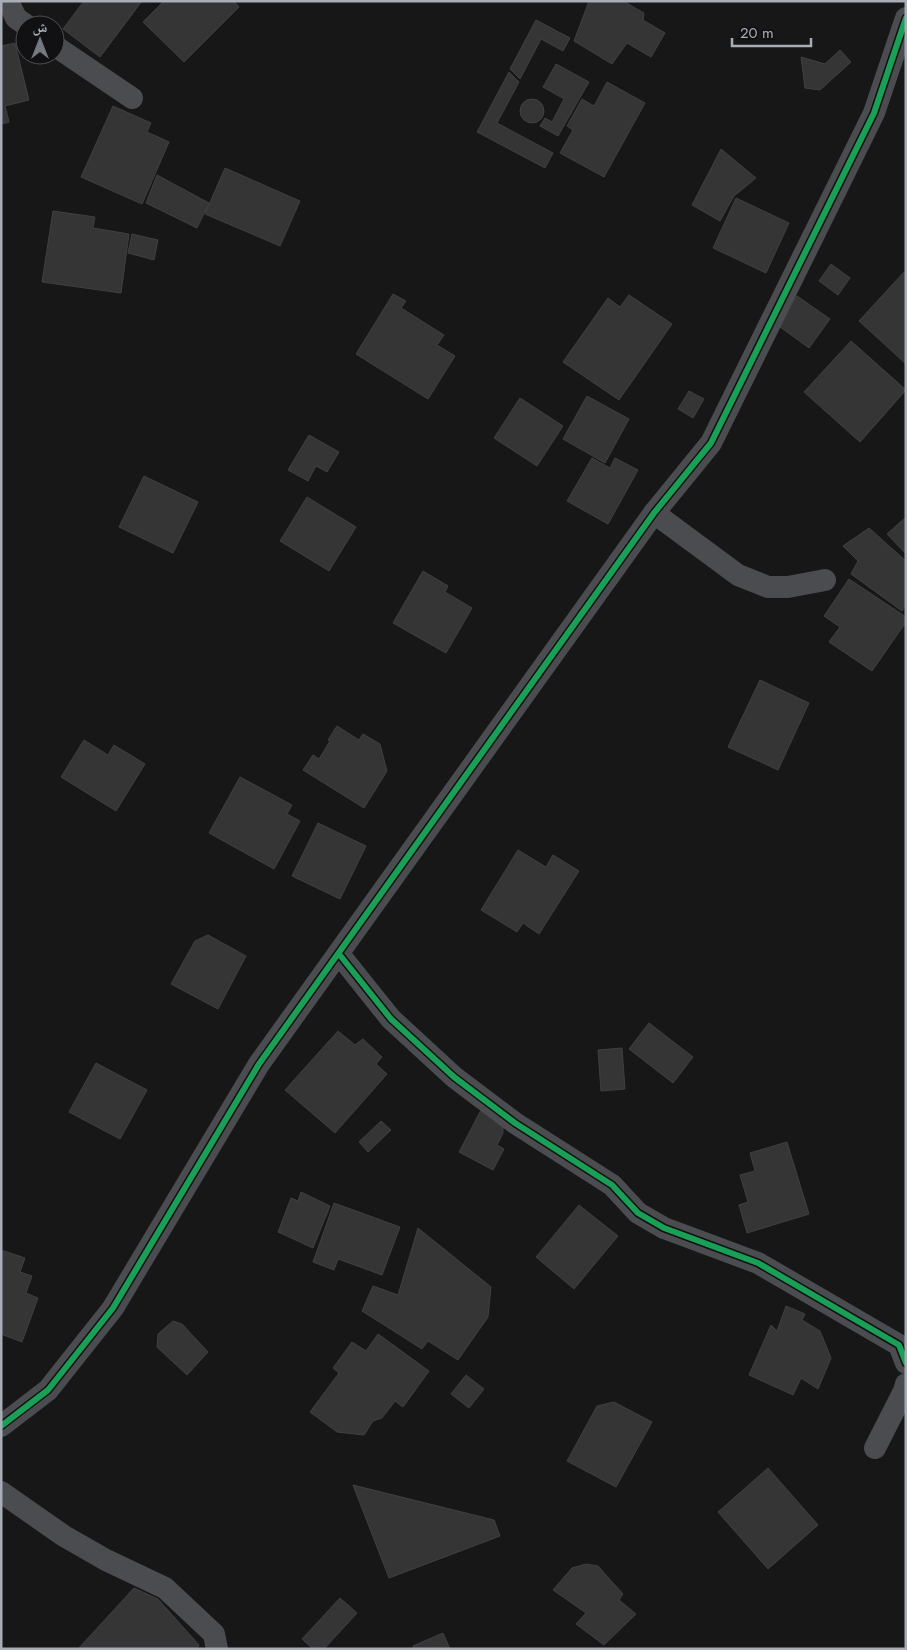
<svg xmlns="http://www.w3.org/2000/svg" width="907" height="1650" viewBox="0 0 907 1650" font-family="Jost,'Noto Naskh Arabic',sans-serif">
	<rect width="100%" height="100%" fill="#171717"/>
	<g fill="#353536" stroke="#3f4043">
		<path d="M 84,1 L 142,1 L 100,57 L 63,29 Z"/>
		<path d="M 164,1 L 234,1 L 239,7 L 184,62 L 143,22 Z"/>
		<path d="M 589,1 L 623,1 L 644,13 L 643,20 L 665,33 L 651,57 L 627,43 L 612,64 L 574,41 Z"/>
		<path d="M 536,20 L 570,38 L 563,51 L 541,39 L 520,79 L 510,69 Z"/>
		<path d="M 15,43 L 29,100 L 5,106 L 9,122 L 1,124 L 1,46 Z"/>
		<path d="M 840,50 L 851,62 L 820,90 L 805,88 L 801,57 L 825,64 Z"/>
		<path d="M 556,64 L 589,82 L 558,136 L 540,126 L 545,118 L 552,122 L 564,99 L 543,87 Z"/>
		<path d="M 509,72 L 519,82 L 497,123 L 553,153 L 545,168 L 477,132 Z"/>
		<path d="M 607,82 L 645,103 L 604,177 L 560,153 L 573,130 L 567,126 L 582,99 L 594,106 Z"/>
		<circle cx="532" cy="111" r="12"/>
		<path d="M 113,106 L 151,123 L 147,132 L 169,142 L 142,204 L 81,177 Z"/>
		<path d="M 721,149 L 756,178 L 734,196 L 720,221 L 692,205 Z"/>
		<path d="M 225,168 L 300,201 L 280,246 L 205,214 Z"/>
		<path d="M 157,175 L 209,203 L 197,228 L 146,203 Z"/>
		<path d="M 736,198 L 789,223 L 766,273 L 713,248 Z"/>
		<path d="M 53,211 L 95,217 L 93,228 L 129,234 L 121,293 L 42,282 Z"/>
		<path d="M 132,234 L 158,240 L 154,260 L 128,253 Z"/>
		<path d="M 831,264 L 850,278 L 838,295 L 819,281 Z"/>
		<path d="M 904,272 L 906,273 L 906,364 L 859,321 Z"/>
		<path d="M 393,294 L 406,301 L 401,308 L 444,335 L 437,345 L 455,356 L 428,399 L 356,354 Z"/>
		<path d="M 629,295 L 672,324 L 619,400 L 563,362 L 608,298 L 620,307 Z"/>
		<path d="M 797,296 L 830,319 L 809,348 L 776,324 Z"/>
		<path d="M 851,341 L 906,390 L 860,442 L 804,392 Z"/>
		<path d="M 689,391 L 704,399 L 693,418 L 678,409 Z"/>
		<path d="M 587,396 L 629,419 L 605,463 L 563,439 Z"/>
		<path d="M 520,398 L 563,426 L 537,466 L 494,438 Z"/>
		<path d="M 309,435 L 339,452 L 327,472 L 316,466 L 308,481 L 288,470 Z"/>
		<path d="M 592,458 L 610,468 L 615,458 L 638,470 L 608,524 L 567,501 Z"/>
		<path d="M 144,476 L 198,502 L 173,553 L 119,527 Z"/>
		<path d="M 307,497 L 356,527 L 329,571 L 280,541 Z"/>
		<path d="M 906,517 L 906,554 L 887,534 Z"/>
		<path d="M 869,528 L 906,561 L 906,603 L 902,611 L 851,574 L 858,561 L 843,546 Z"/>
		<path d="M 423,571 L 448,586 L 445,592 L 472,608 L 446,653 L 393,623 Z"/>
		<path d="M 849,579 L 906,617 L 906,622 L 872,671 L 829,642 L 840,627 L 824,616 Z"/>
		<path d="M 760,680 L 809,703 L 778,770 L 728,747 Z"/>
		<path d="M 337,726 L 359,740 L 363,734 L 380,744 L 387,771 L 364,808 L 303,770 L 313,755 L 319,759 L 330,741 L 328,740 Z"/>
		<path d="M 84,740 L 108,755 L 114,745 L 145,764 L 116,811 L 61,777 Z"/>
		<path d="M 240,777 L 292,805 L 287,814 L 300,821 L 274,869 L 209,833 Z"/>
		<path d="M 318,823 L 366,846 L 340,899 L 292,876 Z"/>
		<path d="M 518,850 L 546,867 L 553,855 L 579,871 L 539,934 L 523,923 L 517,932 L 481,910 Z"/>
		<path d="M 208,935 L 246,956 L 218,1009 L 171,984 L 195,941 Z"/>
		<path d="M 649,1023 L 693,1057 L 673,1083 L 629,1049 Z"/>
		<path d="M 338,1031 L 355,1045 L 363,1039 L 382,1057 L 376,1064 L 387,1074 L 335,1133 L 285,1090 Z"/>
		<path d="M 622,1048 L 625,1089 L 601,1091 L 598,1050 Z"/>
		<path d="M 96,1063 L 147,1090 L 120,1139 L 69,1112 Z"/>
		<path d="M 481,1110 L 503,1121 L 503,1133 L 497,1145 L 504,1149 L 493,1170 L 459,1152 Z"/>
		<path d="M 381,1121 L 391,1130 L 368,1152 L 359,1142 Z"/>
		<path d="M 787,1142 L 809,1214 L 747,1233 L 739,1205 L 748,1202 L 740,1175 L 755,1171 L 750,1153 Z"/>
		<path d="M 301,1192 L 330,1206 L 313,1248 L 278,1232 L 291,1198 L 298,1201 Z"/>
		<path d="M 334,1203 L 400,1227 L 382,1275 L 338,1259 L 334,1270 L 313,1262 Z"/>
		<path d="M 579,1205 L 618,1236 L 574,1289 L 536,1257 Z"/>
		<path d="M 418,1228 L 491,1287 L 488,1317 L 458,1360 L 428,1341 L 422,1349 L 362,1311 L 373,1286 L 398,1295 Z"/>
		<path d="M 1,1250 L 25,1258 L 20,1272 L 32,1276 L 26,1293 L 38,1298 L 22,1342 L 1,1334 Z"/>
		<path d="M 786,1306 L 805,1314 L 802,1320 L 820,1331 L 831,1358 L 818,1389 L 801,1378 L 793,1395 L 749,1375 L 771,1325 L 777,1331 Z"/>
		<path d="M 173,1321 L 182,1324 L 208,1352 L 187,1375 L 157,1347 L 158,1334 Z"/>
		<path d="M 378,1334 L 429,1371 L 403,1407 L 395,1401 L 382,1418 L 373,1421 L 364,1435 L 337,1432 L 310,1412 L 339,1373 L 333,1368 L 352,1342 L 366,1351 Z"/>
		<path d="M 466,1375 L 484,1389 L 469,1408 L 451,1394 Z"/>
		<path d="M 614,1402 L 652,1422 L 616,1487 L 567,1461 L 597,1406 Z"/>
		<path d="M 768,1468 L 818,1525 L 768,1569 L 718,1512 Z"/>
		<path d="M 353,1485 L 494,1520 L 500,1536 L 389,1578 Z"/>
		<path d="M 586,1564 L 598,1566 L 623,1594 L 619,1600 L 636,1614 L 604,1645 L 576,1624 L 586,1613 L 553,1590 L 572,1568 Z"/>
		<path d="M 134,1588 L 158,1599 L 199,1645 L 197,1649 L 78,1649 Z"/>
		<path d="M 340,1598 L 357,1613 L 324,1649 L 313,1649 L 302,1639 Z"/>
		<path d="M 443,1633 L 450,1649 L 414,1649 L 413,1646 Z"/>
	</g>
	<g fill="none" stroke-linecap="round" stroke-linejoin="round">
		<g stroke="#4b4c50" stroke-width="22">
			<path d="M 8,1 L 16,18 L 26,25"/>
			<path d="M 55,46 L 132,98"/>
			<path d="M 654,513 L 738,575 L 768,587 L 788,587 L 825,580"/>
			<path d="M 339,954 L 391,1019 L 454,1077 L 515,1123 L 612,1185 L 638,1213 L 664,1228 L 758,1263 L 899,1345 L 906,1363"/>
			<path d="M 1,1426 L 48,1390 L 113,1308 L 259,1064 L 654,513 L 711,443 L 874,113 L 906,18"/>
			<path d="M 875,1448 L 904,1391 L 906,1384"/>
			<path d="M 1,1492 L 64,1536 L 106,1560 L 165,1588 L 214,1634 L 217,1649"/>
		</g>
		<defs>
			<g id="cycleway">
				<path d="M 339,954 L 391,1019 L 454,1077 L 515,1123 L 612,1185 L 638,1213 L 664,1228 L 758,1263 L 899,1345 L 906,1363"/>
				<path d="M 1,1426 L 48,1390 L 113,1308 L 259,1064 L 654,513 L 711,443 L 874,113 L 906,18"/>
			</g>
		</defs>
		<use href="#cycleway" stroke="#111113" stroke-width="9"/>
		<use href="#cycleway" stroke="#1a9f57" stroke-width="6"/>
	</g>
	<rect width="907" height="1650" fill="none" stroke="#a8adb8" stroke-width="5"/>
	<g transform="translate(40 40)"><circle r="24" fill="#111113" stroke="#4d4f55"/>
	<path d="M0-4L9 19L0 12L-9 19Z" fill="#757880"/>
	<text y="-8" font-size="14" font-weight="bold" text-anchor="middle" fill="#a8adb8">ش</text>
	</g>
	<path d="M732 38v8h79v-8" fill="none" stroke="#a8adb8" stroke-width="2.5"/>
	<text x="740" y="38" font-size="15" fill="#a8adb8" stroke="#111113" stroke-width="4" paint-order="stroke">20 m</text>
</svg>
